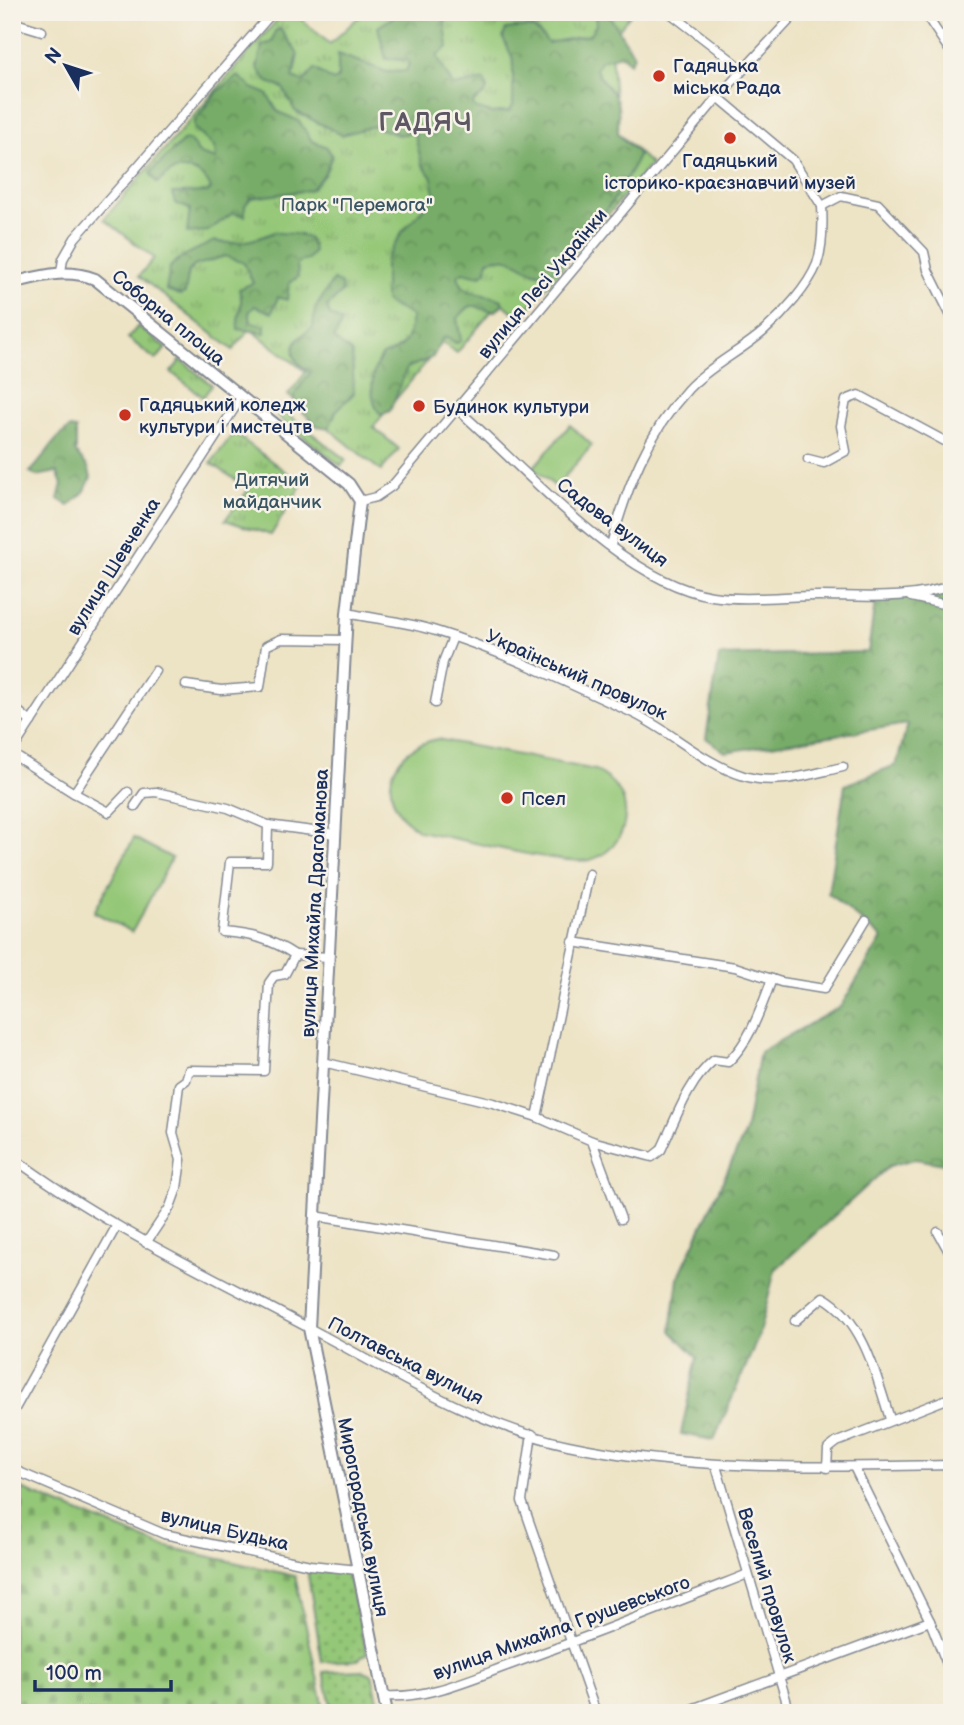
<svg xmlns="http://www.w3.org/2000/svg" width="964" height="1725" viewBox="0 0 964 1725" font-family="'Balsamiq Sans',sans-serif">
	<defs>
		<pattern id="grass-tufts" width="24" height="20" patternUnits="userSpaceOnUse" patternTransform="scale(1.75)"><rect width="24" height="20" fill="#94c777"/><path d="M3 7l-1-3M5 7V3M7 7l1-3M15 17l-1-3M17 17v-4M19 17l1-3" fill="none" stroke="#78a265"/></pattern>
		<pattern id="forest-crowns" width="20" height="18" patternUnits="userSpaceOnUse" patternTransform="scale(1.75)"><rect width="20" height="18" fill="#77ac68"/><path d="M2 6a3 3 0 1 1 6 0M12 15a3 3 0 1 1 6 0" fill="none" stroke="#618c59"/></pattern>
		<pattern id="cemetery-stones" width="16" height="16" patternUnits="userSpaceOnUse" patternTransform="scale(1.75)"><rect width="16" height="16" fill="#94c777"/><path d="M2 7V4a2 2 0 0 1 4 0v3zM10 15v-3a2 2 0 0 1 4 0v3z" fill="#78a265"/></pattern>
		<pattern id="garden-dots" width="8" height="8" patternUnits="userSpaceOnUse" patternTransform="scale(1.75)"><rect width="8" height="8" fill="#94c777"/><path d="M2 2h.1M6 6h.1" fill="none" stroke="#78a265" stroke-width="1.8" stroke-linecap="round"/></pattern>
	</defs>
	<rect width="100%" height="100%" fill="#f7f3e8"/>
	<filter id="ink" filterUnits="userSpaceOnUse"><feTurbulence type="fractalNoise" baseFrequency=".0143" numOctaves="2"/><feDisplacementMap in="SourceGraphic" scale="14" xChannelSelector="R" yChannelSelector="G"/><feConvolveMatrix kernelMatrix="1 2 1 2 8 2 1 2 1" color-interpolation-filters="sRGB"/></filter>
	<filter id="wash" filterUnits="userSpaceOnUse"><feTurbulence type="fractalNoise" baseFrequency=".00686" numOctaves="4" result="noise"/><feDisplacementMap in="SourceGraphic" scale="28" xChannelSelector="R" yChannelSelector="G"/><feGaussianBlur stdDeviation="1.57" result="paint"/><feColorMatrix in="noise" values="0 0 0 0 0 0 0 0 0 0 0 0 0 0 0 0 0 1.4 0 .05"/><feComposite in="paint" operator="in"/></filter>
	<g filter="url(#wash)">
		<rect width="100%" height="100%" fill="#ede3c5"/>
		<g fill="url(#grass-tufts)" stroke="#587b6a" stroke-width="2">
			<path d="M 284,12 L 293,12 L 330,44 L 364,12 L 632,12 L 610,41 L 618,133 L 651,164 L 520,318 L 500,301 L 457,353 L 442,343 L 373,427 L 399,449 L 381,471 L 288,395 L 306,372 L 250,329 L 233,350 L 139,276 L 154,258 L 104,219 Z"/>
			<path d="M 138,326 L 166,348 L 156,360 L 128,338 Z"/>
			<path d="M 181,360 L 212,385 L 203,397 L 171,372 Z"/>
			<path d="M 282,410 L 346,460 L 341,466 L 277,416 Z"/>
			<path d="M 234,433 L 302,484 L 271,535 L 225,520 L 249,489 L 211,463 Z"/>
		</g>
		<g fill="url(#forest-crowns)" stroke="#496e63" stroke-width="2">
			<path d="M 401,12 L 448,12 L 445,24 L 448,47 L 437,56 L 453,86 L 484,80 C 492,91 483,96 473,102 L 474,108 L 492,113 L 509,111 L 513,106 L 513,59 L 503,38 L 506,29 C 530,27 533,23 548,43 L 589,35 L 596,25 L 595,12 L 607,12 L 634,55 L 630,63 L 621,55 L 601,60 L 596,69 C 600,80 606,85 613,93 C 621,105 618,120 618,134 L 639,154 C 620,196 589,236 556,269 C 529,285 522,250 488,260 L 486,271 L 480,276 L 463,272 L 458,275 C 462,298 484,292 502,300 L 502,305 L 496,311 C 472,312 478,294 457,319 L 461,340 L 457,343 L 447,338 L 442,339 L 433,357 L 407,368 L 390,411 L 381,415 C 368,401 370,368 383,355 C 407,348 408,340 412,317 C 404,309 394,309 385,301 L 385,261 L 402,232 L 435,196 L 432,178 L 422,164 L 414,132 L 398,135 L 373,126 L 342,135 L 295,111 L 283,88 L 268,82 L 257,68 L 262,46 L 272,42 L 275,31 L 280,29 L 298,54 L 293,78 L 303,82 L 315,69 L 333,81 L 338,79 L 338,54 L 387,72 L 406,71 L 409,64 L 407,60 L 386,59 L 378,27 Z"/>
			<path d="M 238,76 L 252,88 L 267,94 L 278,112 L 299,121 L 312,141 L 327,147 L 332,156 L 324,175 L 310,190 L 251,198 L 245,205 L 245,216 L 233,213 L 208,231 L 187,233 L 190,209 L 175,203 L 172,193 L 207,192 L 211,189 C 206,174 186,164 171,172 C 166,175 162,180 157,183 L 150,173 L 183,141 L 189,140 L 200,154 L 216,159 L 215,148 L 194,128 L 194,122 L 217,92 Z"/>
			<path d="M 274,232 C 291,236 312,228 314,252 L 308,259 L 297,263 L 298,277 L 289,283 L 287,300 L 278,297 L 272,313 L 255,306 L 249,312 L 251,322 L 265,326 L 265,333 L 238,329 C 236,314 245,305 239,289 L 253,283 L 244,263 L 225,256 L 194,266 L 189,271 L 185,293 L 180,295 L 166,290 L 170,267 C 182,254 200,249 214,241 C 232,246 257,240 274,232 Z"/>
			<path d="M 333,280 L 341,284 L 342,292 L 327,307 L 330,315 L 342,322 L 334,339 L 352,353 L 354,393 L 336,411 L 329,428 L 317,426 L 295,404 L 294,395 L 310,373 C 307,369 300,366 297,361 C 286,346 303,334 313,327 L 315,309 Z"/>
			<path d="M 70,428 L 76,429 L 76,453 L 88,467 L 91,477 L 85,491 L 69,506 L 58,499 L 62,484 L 57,472 L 37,476 L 30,472 C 46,457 51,440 70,428 Z"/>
			<path d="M 952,585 L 952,1159 L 944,1164 L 915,1159 L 889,1166 L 775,1270 L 758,1338 L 714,1440 L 681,1434 L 697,1357 L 671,1331 L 678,1278 L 745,1133 L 760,1052 L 841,1006 L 882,938 L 828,893 L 845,785 L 896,765 L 908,724 L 725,752 L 706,738 L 719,656 L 868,652 L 876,596 L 905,595 Z"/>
		</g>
		<path fill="url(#cemetery-stones)" stroke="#587b6a" stroke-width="2" d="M 12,1485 L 159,1545 L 295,1576 L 325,1713 L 12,1713 Z"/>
		<g fill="url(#garden-dots)" stroke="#587b6a" stroke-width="2">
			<path d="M 307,1569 L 344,1572 L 348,1575 L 367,1653 L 358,1660 L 322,1662 Z"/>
			<path d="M 361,1670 L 372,1674 L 381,1713 L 333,1713 L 323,1672 Z"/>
		</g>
		<g fill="#94c777" stroke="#587b6a" stroke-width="2">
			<path d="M 570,425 L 592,445 L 556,487 L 533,468 Z"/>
			<path d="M 437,739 L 595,770 C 613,780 627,795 625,817 C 624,837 609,855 590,860 C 563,866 452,837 419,831 C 374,801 385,750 437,739 Z"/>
			<path d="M 134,838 L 172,858 L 132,932 L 94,912 Z"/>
		</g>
	</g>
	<g filter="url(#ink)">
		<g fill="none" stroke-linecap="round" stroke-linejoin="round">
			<defs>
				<g id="street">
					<path d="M 669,12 L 743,69"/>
					<path d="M 924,12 L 952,54"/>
					<path d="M 12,18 L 19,24 L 42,31"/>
					<path d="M 718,97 L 793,160 L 822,206"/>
					<path d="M 822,206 L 841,196 L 878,204 L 924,252 L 928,270 L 952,318"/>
					<path d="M 61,272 L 63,259 L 75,238 L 273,12"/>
					<path d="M 457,409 C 524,467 623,583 712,596 C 744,601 786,596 819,596 C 863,596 910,601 952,585"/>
					<path d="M 808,459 L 824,463 L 846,451 L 841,426 L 846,400 L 859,395 L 952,445"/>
					<path d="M 360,501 L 376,497 L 392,486 L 718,97 L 797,12"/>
					<path d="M 611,545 C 627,487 647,434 688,389 C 711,365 740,352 764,331 C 782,315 808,287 817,264 C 823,246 823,224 822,206"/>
					<path d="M 911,597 L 952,606"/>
					<path d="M 347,613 C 376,619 408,622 436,631 C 504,652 568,683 633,713 C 671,731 704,764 744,776 C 777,786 811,774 843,767"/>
					<path d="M 186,685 L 221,690 L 260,687 L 266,646 L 281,639 L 346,640"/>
					<path d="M 435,703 L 443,662 L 453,637"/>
					<path d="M 12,706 L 31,722"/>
					<path d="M 12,751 L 241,398"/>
					<path d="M 12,754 L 74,793 L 155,671"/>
					<path d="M 74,793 L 109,812 L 128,792"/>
					<path d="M 135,806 L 144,793 L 156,792 L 228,808 L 268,825"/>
					<path d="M 573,942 L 735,967 L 781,982 L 824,989 L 866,920"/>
					<path d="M 295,955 C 271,939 251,934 222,932 L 230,862 L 267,862 L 268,825 L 335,834"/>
					<path d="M 323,1062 L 493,1103 L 537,1117 L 592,1141 L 652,1157 L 661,1150 C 675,1121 688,1081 714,1060 L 728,1062 C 751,1040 761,1008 772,979"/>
					<path d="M 537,1117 L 589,874"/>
					<path d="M 592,1141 L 621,1219"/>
					<path d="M 12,1157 C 105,1226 208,1274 309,1328 C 393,1372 474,1425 568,1445 C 695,1472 822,1467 952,1465"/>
					<path d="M 315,1216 L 554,1255"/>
					<path d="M 938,1232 L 952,1257"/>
					<path d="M 146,1243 L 170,1207 L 177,1188 L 181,1160 L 173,1133 L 179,1085 L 186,1080 L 189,1070 L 264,1071 L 269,983 L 274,976 L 285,974 L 295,955 L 329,957"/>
					<path d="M 795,1321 L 823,1297 C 864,1320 877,1378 890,1419"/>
					<path d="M 12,1414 L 116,1227"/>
					<path d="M 532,1434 L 522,1501 L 596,1713"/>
					<path d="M 716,1466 L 790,1713"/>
					<path d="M 854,1467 L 930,1621 L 952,1677"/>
					<path d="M 827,1468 L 828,1449 L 837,1442 L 952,1397"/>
					<path d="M 12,1469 L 164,1534 L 310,1565 L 358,1570"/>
					<path d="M 383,1696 C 428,1699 470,1679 512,1664 C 591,1636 669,1605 748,1574"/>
					<path d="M 681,1713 L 930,1621"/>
				</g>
				<path id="secondary" d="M 12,283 C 42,276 66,268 95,279 L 349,484 L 360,501 L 347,613 L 309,1328 L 387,1713"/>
			</defs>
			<use href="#street" stroke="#848992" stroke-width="11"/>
			<use href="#secondary" stroke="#848992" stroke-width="14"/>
			<use href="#street" stroke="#fff" stroke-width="8"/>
			<use href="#secondary" stroke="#fff" stroke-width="10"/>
		</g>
	</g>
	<g fill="#c8321e" stroke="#f7f3e8" stroke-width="2.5">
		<circle cx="659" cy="76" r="7"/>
		<circle cx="730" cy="138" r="7"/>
		<circle cx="419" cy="406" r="7"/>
		<circle cx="125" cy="415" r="7"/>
		<circle cx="507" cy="798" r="7"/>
	</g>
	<g text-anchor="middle" stroke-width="5" stroke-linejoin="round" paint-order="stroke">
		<g font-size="19" fill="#1b2f5e" stroke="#f7f3e8" text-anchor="start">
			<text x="673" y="72">Гадяцька<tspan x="673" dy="22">міська Рада</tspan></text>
			<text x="730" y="167" text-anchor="middle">Гадяцький<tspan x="730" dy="22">історико-краєзнавчий музей</tspan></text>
			<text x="139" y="411">Гадяцький коледж<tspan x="139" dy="22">культури і мистецтв</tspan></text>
			<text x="433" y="413">Будинок культури</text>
			<text x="521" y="805">Псел</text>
		</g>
		<g font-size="19" fill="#395564" stroke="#f7f3e8">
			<text x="357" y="211">Парк "Перемога"</text>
			<text x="272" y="486">Дитячий<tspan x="272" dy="22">майданчик</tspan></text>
		</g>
		<g font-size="19" fill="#1b2f5e" stroke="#f7f3e8">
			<text transform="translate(542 283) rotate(-50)" y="7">вулиця Лесі Українки</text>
			<text transform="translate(169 317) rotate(39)" y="7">Соборна площа</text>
			<text transform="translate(613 522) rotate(37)" y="7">Садова вулиця</text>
			<text transform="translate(113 566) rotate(-58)" y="7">вулиця Шевченка</text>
			<text transform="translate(577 674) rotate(24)" y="7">Український провулок</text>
			<text transform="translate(314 903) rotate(-87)" y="7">вулиця Михайла Драгоманова</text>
			<text transform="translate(406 1360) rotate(27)" y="7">Полтавська вулиця</text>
			<text transform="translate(364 1517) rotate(79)" y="7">Мирогородська вулиця</text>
			<text transform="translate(225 1529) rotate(13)" y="7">вулиця Будька</text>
			<text transform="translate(768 1585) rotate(73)" y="7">Веселий провулок</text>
			<text transform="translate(561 1627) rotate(-20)" y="7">вулиця Михайла Грушевського</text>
		</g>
		<g font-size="26" font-weight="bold" letter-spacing="2" fill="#5c5762" stroke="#f7f3e8">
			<text x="426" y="131">ГАДЯЧ</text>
		</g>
	</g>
	<rect width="964" height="1725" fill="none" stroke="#f7f3e8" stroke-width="42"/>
	<g transform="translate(66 66) rotate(309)" stroke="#f7f3e8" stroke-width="5" paint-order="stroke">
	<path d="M0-5L12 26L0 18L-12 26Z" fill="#1b2f5e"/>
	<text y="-10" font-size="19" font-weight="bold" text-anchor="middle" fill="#1b2f5e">N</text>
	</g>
	<path d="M35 1680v10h136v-10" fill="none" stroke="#1b2f5e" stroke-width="3.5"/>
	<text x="46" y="1680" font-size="21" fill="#1b2f5e" stroke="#f7f3e8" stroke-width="5" paint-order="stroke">100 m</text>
</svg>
